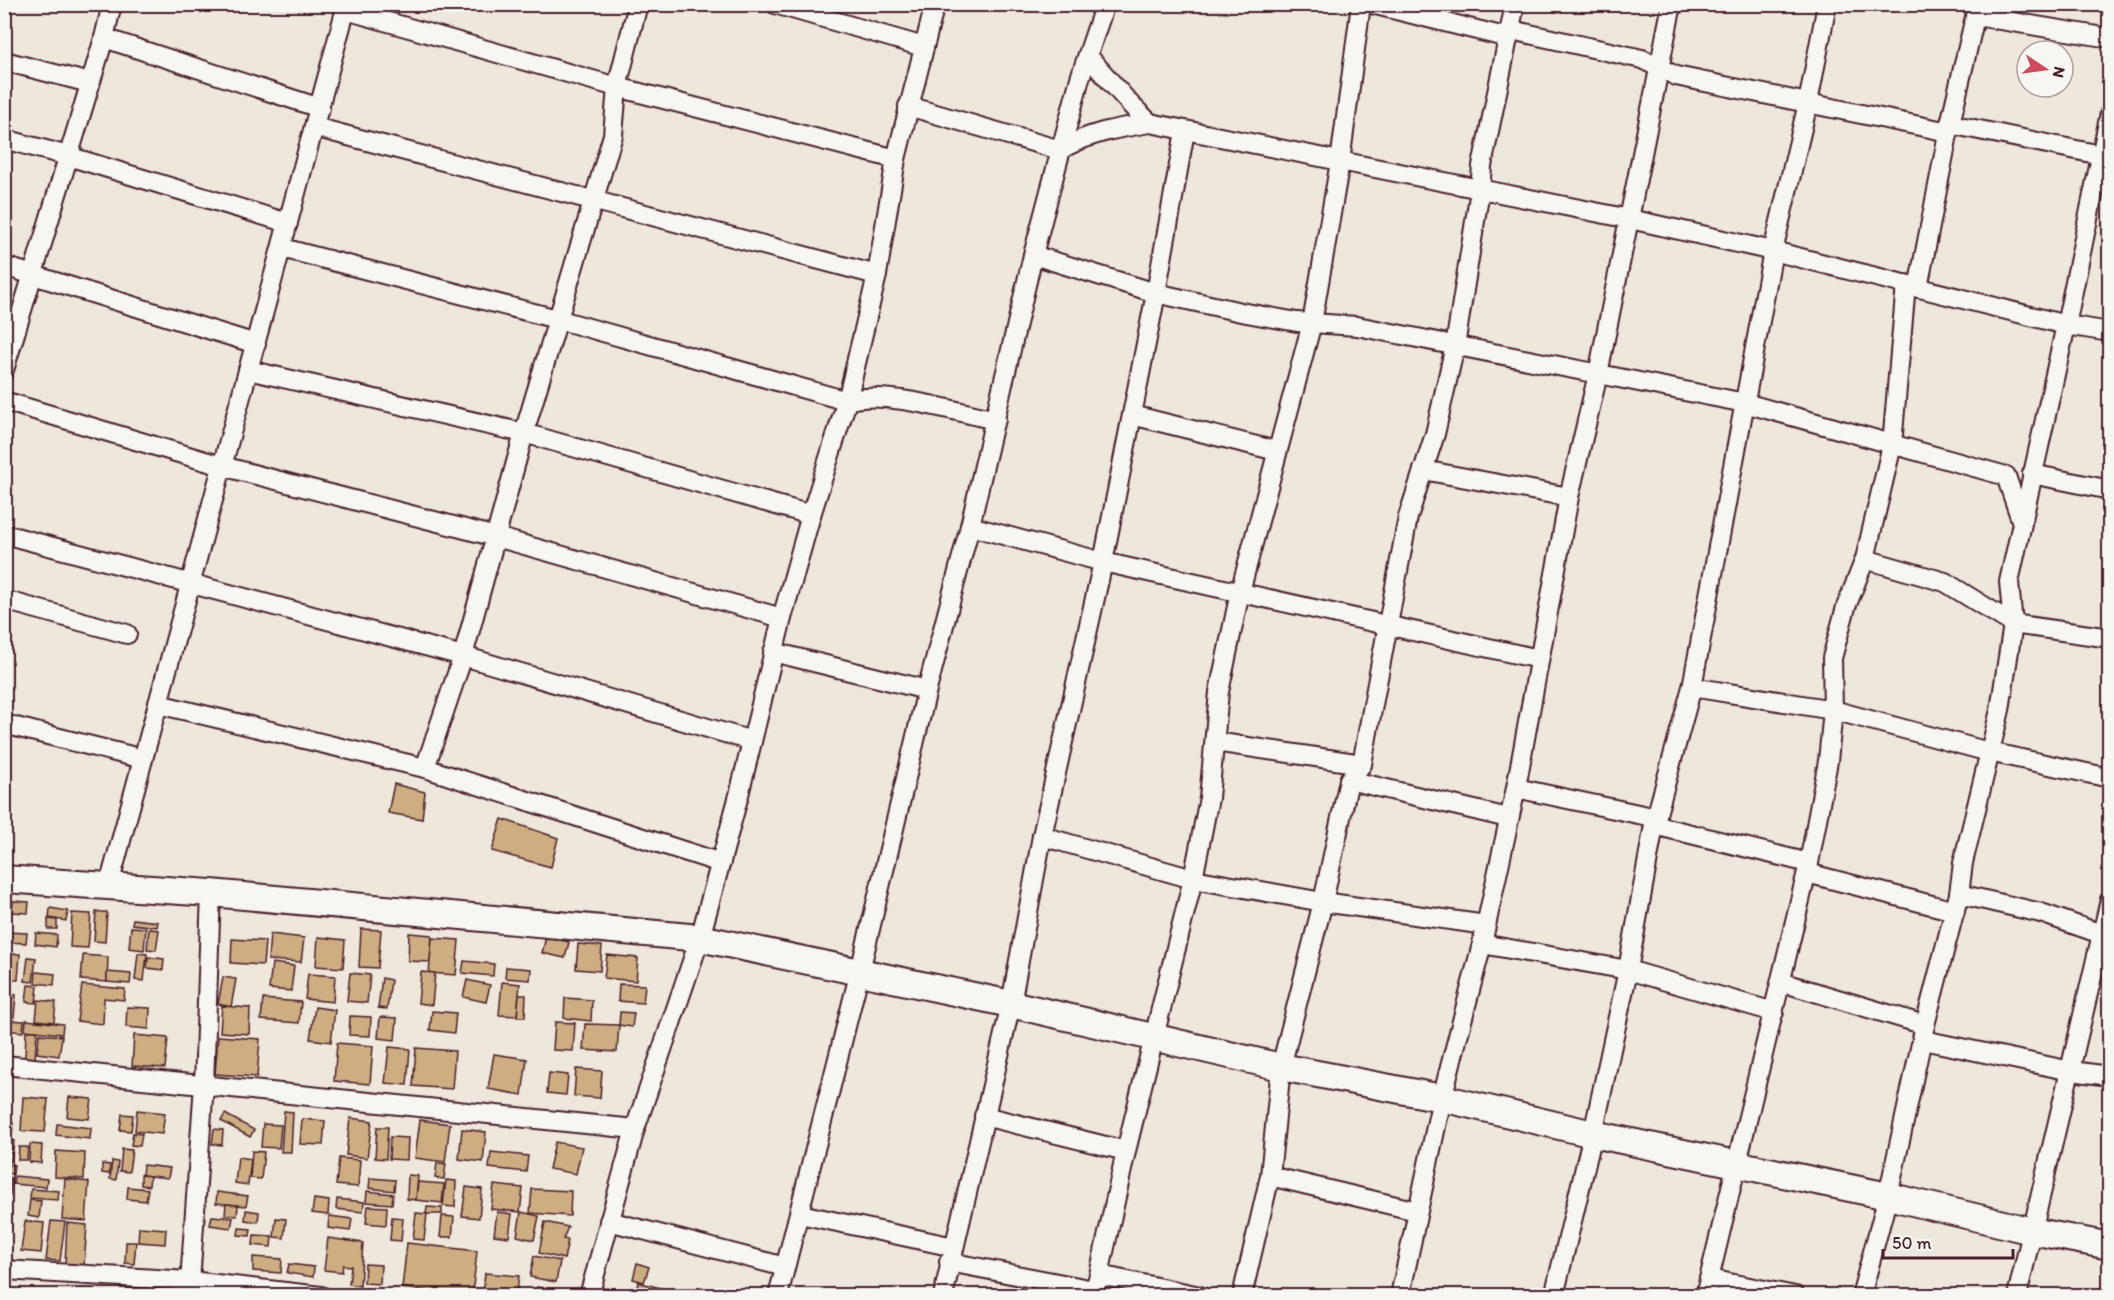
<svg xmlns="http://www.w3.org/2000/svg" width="2114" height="1300" viewBox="0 0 2114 1300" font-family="Itim,sans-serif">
	<rect width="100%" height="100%" fill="#eee7db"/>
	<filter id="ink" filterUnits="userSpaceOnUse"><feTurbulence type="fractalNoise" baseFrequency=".0167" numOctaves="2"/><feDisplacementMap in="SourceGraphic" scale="12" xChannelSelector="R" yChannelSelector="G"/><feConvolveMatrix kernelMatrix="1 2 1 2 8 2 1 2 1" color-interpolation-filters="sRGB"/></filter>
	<g filter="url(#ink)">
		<g fill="#cead81" stroke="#4a1f2b" stroke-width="1.5">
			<path d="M 394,784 L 425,792 L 422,819 L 388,813 Z"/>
			<path d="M 502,819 L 558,838 L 551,867 L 492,851 Z"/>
			<path d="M 13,901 L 29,902 L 28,913 L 12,912 Z"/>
			<path d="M 50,908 L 68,911 L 66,921 L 49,918 Z"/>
			<path d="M 96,912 L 107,912 L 105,942 L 94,941 Z"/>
			<path d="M 72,913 L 91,914 L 88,948 L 70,947 Z"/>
			<path d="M 48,919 L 57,920 L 57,929 L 48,929 Z"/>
			<path d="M 133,919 L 158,922 L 157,927 L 132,924 Z"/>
			<path d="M 131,927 L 146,928 L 144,950 L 129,948 Z"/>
			<path d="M 149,929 L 159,930 L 156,950 L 147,949 Z"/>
			<path d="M 361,929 L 381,930 L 378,968 L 359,967 Z"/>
			<path d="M 4,932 L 27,933 L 26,943 L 4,942 Z"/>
			<path d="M 36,933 L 57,935 L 56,947 L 35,944 Z"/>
			<path d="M 409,933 L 432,935 L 430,962 L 408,961 Z"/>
			<path d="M 270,934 L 304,938 L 301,962 L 268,960 Z"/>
			<path d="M 318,937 L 345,940 L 343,968 L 316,966 Z"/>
			<path d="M 546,937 L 569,942 L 565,958 L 542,953 Z"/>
			<path d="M 432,938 L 459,940 L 456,975 L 429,973 Z"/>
			<path d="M 232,939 L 265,941 L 263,965 L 231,963 Z"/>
			<path d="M 578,944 L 602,946 L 600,971 L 576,969 Z"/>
			<path d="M 138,953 L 147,954 L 144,981 L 135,980 Z"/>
			<path d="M 10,954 L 20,954 L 18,980 L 8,979 Z"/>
			<path d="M 83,955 L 108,957 L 107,982 L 81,980 Z"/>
			<path d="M 607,955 L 638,958 L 636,981 L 604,978 Z"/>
			<path d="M 28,957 L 36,958 L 33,982 L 25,981 Z"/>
			<path d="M 148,957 L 164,959 L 163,970 L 147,968 Z"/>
			<path d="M 464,961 L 494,964 L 493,976 L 462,973 Z"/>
			<path d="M 272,963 L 294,966 L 291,991 L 269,989 Z"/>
			<path d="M 506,967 L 531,969 L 530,980 L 505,978 Z"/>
			<path d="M 36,972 L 55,974 L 54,985 L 35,983 Z"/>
			<path d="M 107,972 L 131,974 L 130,984 L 107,982 Z"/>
			<path d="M 421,972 L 435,973 L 432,1005 L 418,1003 Z"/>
			<path d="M 350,973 L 370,975 L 367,1003 L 347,1001 Z"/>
			<path d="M 308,974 L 335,976 L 333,1002 L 305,999 Z"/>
			<path d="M 223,977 L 236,979 L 231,1007 L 218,1004 Z"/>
			<path d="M 382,978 L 391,980 L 387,1009 L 378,1008 Z"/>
			<path d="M 467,980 L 490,985 L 486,1002 L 463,997 Z"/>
			<path d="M 502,982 L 520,984 L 517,1016 L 499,1015 Z"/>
			<path d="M 619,984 L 645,985 L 643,1003 L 618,1001 Z"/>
			<path d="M 28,985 L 38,986 L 36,1003 L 26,1002 Z"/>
			<path d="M 82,985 L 125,989 L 124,1000 L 104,998 L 103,1024 L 77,1021 Z"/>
			<path d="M 5,994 L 16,995 L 14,1017 L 4,1016 Z"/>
			<path d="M 519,995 L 526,995 L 525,1017 L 517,1017 Z"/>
			<path d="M 565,998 L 592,1000 L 591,1021 L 564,1018 Z"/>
			<path d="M 263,999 L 301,1002 L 299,1023 L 261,1020 Z"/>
			<path d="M 38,1000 L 56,1002 L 54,1022 L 36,1020 Z"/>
			<path d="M 222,1006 L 250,1008 L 249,1034 L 220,1032 Z"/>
			<path d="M 127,1007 L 150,1008 L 149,1029 L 126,1027 Z"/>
			<path d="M 315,1007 L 335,1010 L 331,1042 L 310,1039 Z"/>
			<path d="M 432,1011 L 456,1013 L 454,1033 L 430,1030 Z"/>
			<path d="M 620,1012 L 634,1013 L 632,1027 L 619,1025 Z"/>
			<path d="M 350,1016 L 371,1017 L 370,1036 L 349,1035 Z"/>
			<path d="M 380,1017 L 397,1018 L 395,1040 L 378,1038 Z"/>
			<path d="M 6,1020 L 24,1021 L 23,1032 L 5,1030 Z"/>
			<path d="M 26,1020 L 63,1024 L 62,1034 L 25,1030 Z"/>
			<path d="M 555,1022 L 575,1023 L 573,1051 L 553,1050 Z"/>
			<path d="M 585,1024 L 619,1025 L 617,1052 L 583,1050 Z"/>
			<path d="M 26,1031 L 37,1031 L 35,1059 L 25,1058 Z"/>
			<path d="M 39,1034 L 62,1036 L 59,1056 L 37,1053 Z"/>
			<path d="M 134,1035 L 168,1038 L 165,1068 L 132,1066 Z"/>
			<path d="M 218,1036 L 260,1039 L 257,1077 L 215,1074 Z"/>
			<path d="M 337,1043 L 373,1046 L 370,1084 L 334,1081 Z"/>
			<path d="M 389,1047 L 410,1049 L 407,1085 L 385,1083 Z"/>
			<path d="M 416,1048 L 455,1051 L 452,1089 L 413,1086 Z"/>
			<path d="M 494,1054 L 527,1059 L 522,1095 L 488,1089 Z"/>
			<path d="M 576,1069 L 602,1071 L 600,1098 L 574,1096 Z"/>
			<path d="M 549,1073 L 568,1075 L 566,1095 L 547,1093 Z"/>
			<path d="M 23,1097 L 48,1099 L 45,1132 L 21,1131 Z"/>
			<path d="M 69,1097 L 92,1099 L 89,1119 L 67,1117 Z"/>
			<path d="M 137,1110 L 165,1113 L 162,1134 L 135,1131 Z"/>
			<path d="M 284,1111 L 293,1112 L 291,1152 L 281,1152 Z"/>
			<path d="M 122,1114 L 133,1115 L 131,1131 L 120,1130 Z"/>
			<path d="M 225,1114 L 254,1130 L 250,1137 L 221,1121 Z"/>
			<path d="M 350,1118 L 372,1121 L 367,1158 L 346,1155 Z"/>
			<path d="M 302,1119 L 325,1121 L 323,1145 L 300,1144 Z"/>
			<path d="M 420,1120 L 450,1124 L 445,1162 L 415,1158 Z"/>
			<path d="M 4,1123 L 13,1123 L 12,1133 L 4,1133 Z"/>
			<path d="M 57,1124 L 91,1128 L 90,1139 L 56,1135 Z"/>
			<path d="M 263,1124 L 281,1125 L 279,1148 L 261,1147 Z"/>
			<path d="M 377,1127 L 388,1127 L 386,1159 L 375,1158 Z"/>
			<path d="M 214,1129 L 223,1130 L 222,1145 L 212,1144 Z"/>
			<path d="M 462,1129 L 486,1132 L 483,1162 L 459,1159 Z"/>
			<path d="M 133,1133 L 142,1134 L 140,1146 L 131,1145 Z"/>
			<path d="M 390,1137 L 408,1138 L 407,1160 L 389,1159 Z"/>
			<path d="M 4,1140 L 14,1141 L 13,1150 L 4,1149 Z"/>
			<path d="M 555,1142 L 582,1147 L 576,1174 L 549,1169 Z"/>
			<path d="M 30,1144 L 42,1145 L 41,1163 L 29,1162 Z"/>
			<path d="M 19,1147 L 28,1147 L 27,1160 L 18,1160 Z"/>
			<path d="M 122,1149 L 132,1150 L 129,1172 L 120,1171 Z"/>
			<path d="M 56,1151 L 85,1153 L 84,1179 L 55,1177 Z"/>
			<path d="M 252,1151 L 264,1152 L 261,1179 L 250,1178 Z"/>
			<path d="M 4,1152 L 12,1153 L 11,1162 L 4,1161 Z"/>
			<path d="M 491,1152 L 528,1156 L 526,1172 L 489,1168 Z"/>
			<path d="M 238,1157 L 251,1159 L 248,1185 L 235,1183 Z"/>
			<path d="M 339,1158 L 360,1160 L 358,1187 L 336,1185 Z"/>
			<path d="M 112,1161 L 118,1162 L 116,1180 L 110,1179 Z"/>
			<path d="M 437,1163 L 446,1164 L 444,1179 L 435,1178 Z"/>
			<path d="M 4,1164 L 14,1165 L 13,1174 L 4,1173 Z"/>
			<path d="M 102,1164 L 110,1165 L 109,1174 L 102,1173 Z"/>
			<path d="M 143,1165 L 170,1168 L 168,1178 L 142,1175 Z"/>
			<path d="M 141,1175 L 150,1176 L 149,1186 L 141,1185 Z"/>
			<path d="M 408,1175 L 418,1176 L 416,1200 L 407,1199 Z"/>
			<path d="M 14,1176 L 47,1179 L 46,1187 L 13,1184 Z"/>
			<path d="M 4,1177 L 11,1178 L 10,1196 L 4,1196 Z"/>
			<path d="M 370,1178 L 395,1180 L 394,1191 L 369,1188 Z"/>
			<path d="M 65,1179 L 89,1182 L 86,1221 L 62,1219 Z"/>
			<path d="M 446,1180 L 456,1181 L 455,1207 L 443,1206 Z"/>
			<path d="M 418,1182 L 444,1184 L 442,1203 L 416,1200 Z"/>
			<path d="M 494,1185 L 523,1188 L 520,1212 L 491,1209 Z"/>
			<path d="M 128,1187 L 148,1189 L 146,1201 L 127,1199 Z"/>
			<path d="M 466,1187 L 482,1189 L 479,1218 L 462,1216 Z"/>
			<path d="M 31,1189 L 59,1191 L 58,1200 L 30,1198 Z"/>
			<path d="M 532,1189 L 571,1191 L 570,1216 L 530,1213 Z"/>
			<path d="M 367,1191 L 393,1194 L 392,1204 L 366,1202 Z"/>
			<path d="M 217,1192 L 248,1196 L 246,1206 L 216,1203 Z"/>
			<path d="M 314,1199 L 329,1201 L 328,1215 L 312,1213 Z"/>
			<path d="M 337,1199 L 364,1202 L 363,1212 L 336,1209 Z"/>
			<path d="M 30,1200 L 41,1201 L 39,1218 L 28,1216 Z"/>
			<path d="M 226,1204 L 238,1205 L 237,1216 L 225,1215 Z"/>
			<path d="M 368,1206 L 387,1207 L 386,1225 L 366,1223 Z"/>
			<path d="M 427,1207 L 442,1208 L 442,1214 L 426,1214 Z"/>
			<path d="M 246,1210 L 259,1212 L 258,1222 L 245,1220 Z"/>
			<path d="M 497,1212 L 512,1214 L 509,1237 L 494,1235 Z"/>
			<path d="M 521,1212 L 539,1216 L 534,1240 L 517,1236 Z"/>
			<path d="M 416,1213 L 427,1214 L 424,1240 L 413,1239 Z"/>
			<path d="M 4,1216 L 9,1217 L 8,1229 L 4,1229 Z"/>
			<path d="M 212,1216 L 233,1218 L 231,1228 L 210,1225 Z"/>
			<path d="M 329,1216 L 352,1219 L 350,1231 L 328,1228 Z"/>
			<path d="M 442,1216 L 454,1217 L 452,1237 L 440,1237 Z"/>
			<path d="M 392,1217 L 403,1218 L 401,1241 L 390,1240 Z"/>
			<path d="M 276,1218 L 286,1219 L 284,1238 L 274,1237 Z"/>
			<path d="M 25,1221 L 44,1223 L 41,1253 L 21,1251 Z"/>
			<path d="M 51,1221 L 65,1222 L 60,1261 L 46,1260 Z"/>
			<path d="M 545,1222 L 568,1227 L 563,1239 L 568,1240 L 564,1259 L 539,1253 Z"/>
			<path d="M 67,1223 L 87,1225 L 84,1265 L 65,1264 Z"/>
			<path d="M 139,1227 L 166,1229 L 165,1244 L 138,1242 Z"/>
			<path d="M 239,1228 L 251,1229 L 250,1236 L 238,1235 Z"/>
			<path d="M 254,1235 L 272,1236 L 271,1247 L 253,1245 Z"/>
			<path d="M 328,1238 L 363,1243 L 360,1286 L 349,1284 L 351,1266 L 343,1265 L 342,1272 L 324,1270 Z"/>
			<path d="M 126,1242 L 136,1242 L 134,1264 L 125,1263 Z"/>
			<path d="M 407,1243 L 477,1251 L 472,1296 L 402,1288 Z"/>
			<path d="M 4,1247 L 9,1248 L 8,1260 L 4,1259 Z"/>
			<path d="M 534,1256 L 560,1261 L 556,1282 L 530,1277 Z"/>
			<path d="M 253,1257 L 282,1259 L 281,1273 L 253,1271 Z"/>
			<path d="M 637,1263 L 649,1267 L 644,1282 L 633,1279 Z"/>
			<path d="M 289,1264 L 314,1267 L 313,1277 L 287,1273 Z"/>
			<path d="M 365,1264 L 381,1265 L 380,1284 L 364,1283 Z"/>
			<path d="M 485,1273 L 519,1276 L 516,1296 L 483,1293 Z"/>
			<path d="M 638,1282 L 672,1291 L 671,1296 L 635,1296 Z"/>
			<path d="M 537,1287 L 557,1291 L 557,1296 L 536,1296 Z"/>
		</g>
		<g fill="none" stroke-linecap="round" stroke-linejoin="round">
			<defs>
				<g id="street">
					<path d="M 775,4 L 924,47"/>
					<path d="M 1372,4 L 1509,38"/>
					<path d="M 346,10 L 617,87 L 896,159"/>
					<path d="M 1976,16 L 2110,38"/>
					<path d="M 1511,30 L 1642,59 L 1676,76 L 1949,132"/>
					<path d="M 104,38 L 320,108"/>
					<path d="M 1088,56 L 1131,105 L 1150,123"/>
					<path d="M 4,61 L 90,83"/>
					<path d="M 908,106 L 1060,150 C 1088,133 1118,128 1150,123 L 1630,219 L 1773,251 L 2066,325 L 2110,332"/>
					<path d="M 1950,124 L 2101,155"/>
					<path d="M 314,127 L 877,275"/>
					<path d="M 4,139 L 68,156 L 288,223"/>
					<path d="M 282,248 L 557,319 L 847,401 C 882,389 957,412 996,420"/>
					<path d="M 1033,255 L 1156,293 L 1241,312 L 1297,322 L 1357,326 L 1745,403 L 2006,476 L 2021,520"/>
					<path d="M 4,266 L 256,344"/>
					<path d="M 1918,288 L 1950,124 L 1978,4"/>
					<path d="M 4,370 L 104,38 L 112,4"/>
					<path d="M 248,370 L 524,433 L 811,515"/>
					<path d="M 4,401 L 222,466 L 496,537 L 782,618"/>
					<path d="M 1132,415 L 1277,451"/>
					<path d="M 1423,470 L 1569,497"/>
					<path d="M 2032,474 L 2110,490"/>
					<path d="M 970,526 L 1103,562 L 1539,659"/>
					<path d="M 4,534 L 463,656 L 752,741"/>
					<path d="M 1865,559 L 1945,582 L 2013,624 L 2110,638"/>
					<path d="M 4,600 L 127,634"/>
					<path d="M 773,652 L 927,690"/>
					<path d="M 1692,687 L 1833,710 L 1989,752 L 2110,778"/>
					<path d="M 158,704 L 425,768 L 721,863"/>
					<path d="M 4,724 L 143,759"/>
					<path d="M 1215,742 L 1362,764"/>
					<path d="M 425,768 L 463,656 L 524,433 L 613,135 L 617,87 L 638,4"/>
					<path d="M 1349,780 L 1508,818"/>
					<path d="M 1516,788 L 1657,818"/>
					<path d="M 1654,825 L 1809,863"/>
					<path d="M 1042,836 L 1193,879 L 1323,902 L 1486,925"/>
					<path d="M 1807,873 L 1955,911"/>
					<path d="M 109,885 L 347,4"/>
					<path d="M 1959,894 L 2041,913 L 2110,937"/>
					<path d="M 1482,944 L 1628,970 L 1774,1012"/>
					<path d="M 1781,982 L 1925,1025"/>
					<path d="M 1923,1040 L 2071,1071 L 2110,1076"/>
					<path d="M 4,1065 L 635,1129"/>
					<path d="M 984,1116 L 1126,1151"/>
					<path d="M 1270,1176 L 1417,1211"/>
					<path d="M 800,1214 L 954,1247"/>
					<path d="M 609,1221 L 785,1267"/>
					<path d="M 949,1262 L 1094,1290"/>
					<path d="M 4,1270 L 190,1281 L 321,1296"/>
					<path d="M 1099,1275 L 1200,1296"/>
					<path d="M 1709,1279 L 1795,1296"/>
					<path d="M 189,1296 L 204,1084 L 211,893"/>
					<path d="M 589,1296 L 635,1129 L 700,938 L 739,795 L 782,618 L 811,515 L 847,401 L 877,275 L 896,159 L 935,4"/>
					<path d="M 778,1296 L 860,971 L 927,690 L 970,526 L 1033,255 L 1080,78 L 1105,4"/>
					<path d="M 943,1296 L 1011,1004 L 1042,836 L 1103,562 L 1156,293 L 1185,131"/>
					<path d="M 1093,1296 L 1099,1275 L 1126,1151 L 1193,879 L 1209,798 L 1219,692 L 1240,592 L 1312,323 L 1340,162 L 1361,4"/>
					<path d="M 1242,1296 L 1270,1176 L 1281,1067 L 1323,902 L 1349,780 L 1362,764 L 1408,517 L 1435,434 L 1455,346 L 1480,190 L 1482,166 L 1515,4"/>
					<path d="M 1400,1296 L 1442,1098 L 1482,944 L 1516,788 L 1569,497 L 1598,374 L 1672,4"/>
					<path d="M 1554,1296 L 1593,1134 L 1628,970 L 1654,825 L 1692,687 L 1773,251 L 1808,103 L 1827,4"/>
					<path d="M 1705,1296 L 1809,863 L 1828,761 L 1833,710 L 1832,658 L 1846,607 L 1865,559 L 1892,445 L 1906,284"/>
					<path d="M 1861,1296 L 1888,1196 L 1925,1025 L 1959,894 L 1963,863 L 2000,710 L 2013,624 L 2009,582 L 2066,325 L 2110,113"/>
					<path d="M 2017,1296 L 2110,900"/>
				</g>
				<path id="secondary" d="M 4,879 L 211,893 L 700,938 L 1011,1004 L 1281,1067 L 1442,1098 L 1593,1134 L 1888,1196 L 2032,1231 L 2110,1246"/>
			</defs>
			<use href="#street" stroke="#4a1f2b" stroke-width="22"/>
			<use href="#secondary" stroke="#4a1f2b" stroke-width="30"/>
			<use href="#street" stroke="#f6f6f2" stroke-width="18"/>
			<use href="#secondary" stroke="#f6f6f2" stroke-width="26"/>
		</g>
	</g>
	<rect width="2114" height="1300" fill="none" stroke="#f6f6f2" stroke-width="24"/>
	<rect x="12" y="12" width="2090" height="1276" fill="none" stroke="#4a1f2b" stroke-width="2" filter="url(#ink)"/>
	<g transform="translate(2045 69) rotate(103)"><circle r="28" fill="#f6f6f2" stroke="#b1a0a2" stroke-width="1.5"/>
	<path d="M0-4.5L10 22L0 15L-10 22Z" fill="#d1495b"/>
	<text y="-9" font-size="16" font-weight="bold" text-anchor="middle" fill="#4a1f2b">N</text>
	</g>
	<path d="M1883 1249v9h130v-9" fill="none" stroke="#4a1f2b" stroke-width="3"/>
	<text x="1892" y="1249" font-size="18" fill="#4a1f2b" stroke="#f6f6f2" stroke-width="4.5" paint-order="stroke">50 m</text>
</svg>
